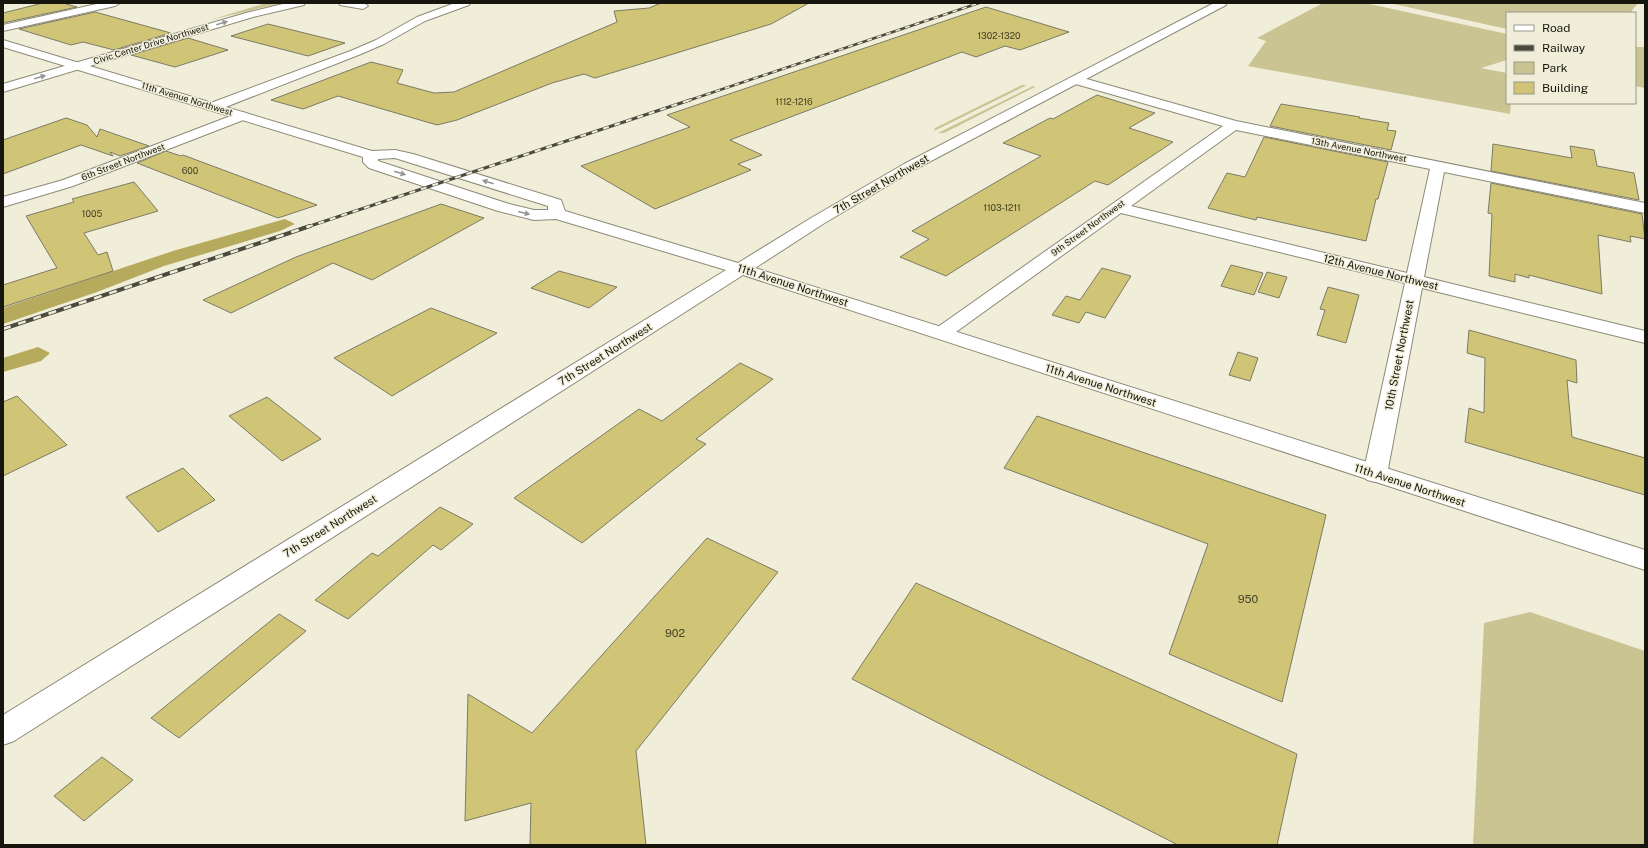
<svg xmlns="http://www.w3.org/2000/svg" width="1648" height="848" viewBox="0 0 1648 848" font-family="'Public Sans',sans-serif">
	<rect width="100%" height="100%" fill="#f0eed9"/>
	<g fill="#cac493">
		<path d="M 266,3 L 282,3 L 210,20 Z"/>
		<path d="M 1323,3 L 1365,3 L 1507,34 L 1507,60 L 1481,68 L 1507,73 L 1507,103 L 1511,103 L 1510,114 L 1248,66 L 1266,41 L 1257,38 Z"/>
		<path d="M 1389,3 L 1638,3 L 1630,13 L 1507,13 L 1507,29 Z"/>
		<path d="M 1635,47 L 1645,47 L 1645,88 L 1635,86 Z"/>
		<path d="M 1022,85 L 1027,85 L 934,131 L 935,128 Z"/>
		<path d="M 1033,86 L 1035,87 L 944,133 L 938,133 Z"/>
		<path d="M 1530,612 L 1645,651 L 1645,845 L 1473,845 L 1484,623 Z"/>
	</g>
	<g fill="#b6aa5c">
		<path d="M 285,219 L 295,224 L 280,231 L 164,266 L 97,292 L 3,324 L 3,308 L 173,251 Z"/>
		<path d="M 38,347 L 50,353 L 41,361 L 3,372 L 3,358 Z"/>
	</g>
	<g fill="#d0c576" stroke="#7c7a67">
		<path d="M 43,3 L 63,3 L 77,7 L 3,23 L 3,13 Z"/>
		<path d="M 661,3 L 809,3 L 771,24 L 595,78 L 584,74 L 552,83 L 457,120 L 437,125 L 338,96 L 303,109 L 271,100 L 371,62 L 403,70 L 397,83 L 434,93 L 454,92 L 617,22 L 614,11 L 649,8 Z"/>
		<path d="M 986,7 L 1069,32 L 1020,50 L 1005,46 L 976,57 L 962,52 L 730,140 L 762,155 L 738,164 L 751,170 L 655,209 L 581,166 L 690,127 L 667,115 Z"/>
		<path d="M 95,12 L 171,33 L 114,50 L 83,42 L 71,45 L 19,29 Z"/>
		<path d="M 268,24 L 345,43 L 308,56 L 231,36 Z"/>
		<path d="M 188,38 L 228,50 L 175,67 L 131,55 Z"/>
		<path d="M 1097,95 L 1155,113 L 1129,128 L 1173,142 L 1108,185 L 1095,181 L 946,276 L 900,257 L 929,239 L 912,231 L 1041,156 L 1003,143 L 1050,118 L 1053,119 Z"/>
		<path d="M 1281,104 L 1360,117 L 1359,118 L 1389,123 L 1387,130 L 1396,131 L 1391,150 L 1270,126 Z"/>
		<path d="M 66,118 L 87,125 L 97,137 L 100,129 L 149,146 L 120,156 L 110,152 L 113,156 L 81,145 L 3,174 L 3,140 Z"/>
		<path d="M 1264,137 L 1388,162 L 1378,199 L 1376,199 L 1366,241 L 1257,217 L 1256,220 L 1208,208 L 1227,173 L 1245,177 Z"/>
		<path d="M 1493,144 L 1572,158 L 1570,146 L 1594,150 L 1597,166 L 1634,173 L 1639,200 L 1491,171 Z"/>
		<path d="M 166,151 L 181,156 L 183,155 L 317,205 L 278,218 L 137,163 Z"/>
		<path d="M 134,182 L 158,211 L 84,233 L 98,255 L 107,252 L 113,271 L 3,307 L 3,285 L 57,268 L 26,216 L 74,202 L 72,199 Z"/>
		<path d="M 1491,183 L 1642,214 L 1645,239 L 1630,236 L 1631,242 L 1598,235 L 1602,294 L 1529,275 L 1529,278 L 1515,274 L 1515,282 L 1489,276 L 1492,214 L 1488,213 Z"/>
		<path d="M 441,204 L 484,218 L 372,280 L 333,263 L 231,313 L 203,300 L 296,257 Z"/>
		<path d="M 1231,265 L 1263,273 L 1254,295 L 1221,286 Z"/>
		<path d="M 1102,268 L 1131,276 L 1105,318 L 1086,312 L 1079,323 L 1052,315 L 1066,296 L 1080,300 Z"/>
		<path d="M 559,271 L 617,287 L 589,308 L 531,288 Z"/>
		<path d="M 1267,272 L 1287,277 L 1279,298 L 1258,292 Z"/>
		<path d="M 1328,287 L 1359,295 L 1346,343 L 1317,335 L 1325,310 L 1320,309 Z"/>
		<path d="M 431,308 L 497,333 L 392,396 L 334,358 Z"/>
		<path d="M 1469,330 L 1576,360 L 1577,383 L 1567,380 L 1572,437 L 1645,458 L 1645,495 L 1465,442 L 1469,408 L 1484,413 L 1485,358 L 1467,353 Z"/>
		<path d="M 1238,352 L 1258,358 L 1250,381 L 1229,375 Z"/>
		<path d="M 740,363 L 773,379 L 696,439 L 706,444 L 582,543 L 514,498 L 639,409 L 662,421 Z"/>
		<path d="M 17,396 L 67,445 L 3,476 L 3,402 Z"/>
		<path d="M 267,397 L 321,439 L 282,461 L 229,416 Z"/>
		<path d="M 1037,416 L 1326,515 L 1282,702 L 1169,654 L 1208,544 L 1004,468 Z"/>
		<path d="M 183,468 L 215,500 L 158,532 L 126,497 Z"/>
		<path d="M 440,507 L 473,524 L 441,550 L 433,545 L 348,619 L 315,600 L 372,553 L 378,556 Z"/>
		<path d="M 707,538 L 778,572 L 636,751 L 646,845 L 530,845 L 531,803 L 465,821 L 468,694 L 532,733 Z"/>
		<path d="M 916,583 L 1297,754 L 1277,845 L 1178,845 L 852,679 Z"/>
		<path d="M 279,614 L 306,631 L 179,738 L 151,718 Z"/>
		<path d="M 102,757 L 133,780 L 84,821 L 54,796 Z"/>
	</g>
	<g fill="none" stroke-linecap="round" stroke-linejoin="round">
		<defs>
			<g id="street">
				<path d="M 101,3 L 120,3 L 115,6 L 3,31 L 3,25 Z"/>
				<path d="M 455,3 L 470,3 L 469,5 L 425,21 L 384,44 L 361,54 L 218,110 L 208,110 L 206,107 L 208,104 L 353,50 L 376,40 L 417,17 Z"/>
				<path d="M 1076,76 L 1236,121 L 1645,203 L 1645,213 L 1444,172 L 1424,277 L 1645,331 L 1645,343 L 1422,288 L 1387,474 L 1383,480 L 1375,482 L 1367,480 L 1363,474 L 1405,283 L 1121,213 L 949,337 L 942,339 L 935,337 L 932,333 L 935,329 L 1223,126 L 1072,83 L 1070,80 L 1072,77 ZM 1236,130 L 1430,169 L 1407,273 L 1131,206 Z"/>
				<path d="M 241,112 L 246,113 L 248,116 L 246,119 L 73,186 L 3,207 L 3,197 L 63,180 Z"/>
			</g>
			<path id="secondary" d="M 1214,3 L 1227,3 L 1226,5 L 914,170 L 823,224 L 755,268 L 1645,550 L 1645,570 L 743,275 L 14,741 L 3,745 L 3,715 L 726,270 L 556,219 L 534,220 L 498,211 L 369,168 L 363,162 L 363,157 L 3,47 L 3,40 L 372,151 L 395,150 L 413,154 L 561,200 L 565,211 L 738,263 L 811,218 L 904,164 ZM 395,158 L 548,206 L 548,210 L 534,210 L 509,204 L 378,161 L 378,159 Z"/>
			<g id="primary">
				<path d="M 287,3 L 305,3 L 304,5 L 253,17 L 3,92 L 3,84 L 246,13 Z"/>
				<path d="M 339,3 L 364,3 L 368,6 L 363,9 L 340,5 Z"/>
			</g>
		</defs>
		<use href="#street" stroke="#8d8a77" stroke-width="2"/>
		<use href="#secondary" stroke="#8d8a77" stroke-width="2"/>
		<use href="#primary" stroke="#8d8a77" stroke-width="2"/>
		<use href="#street" fill="#fff" fill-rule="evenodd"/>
		<use href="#secondary" fill="#fff" fill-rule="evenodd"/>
		<use href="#primary" fill="#fff" fill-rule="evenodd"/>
		<defs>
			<path id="rail-far2" d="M 687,101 L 979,3"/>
			<path id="rail-far1" d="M 307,227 L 690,100"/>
			<path id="rail" d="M 3,329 L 310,226"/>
		</defs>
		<use href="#rail-far2" stroke="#4b4a3f" stroke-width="2.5"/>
		<use href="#rail-far1" stroke="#4b4a3f" stroke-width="3"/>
		<use href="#rail" stroke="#4b4a3f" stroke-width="4"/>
		<use href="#rail-far2" stroke="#f0eed9" stroke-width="1.5" stroke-dasharray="5" stroke-linecap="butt"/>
		<use href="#rail-far1" stroke="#f0eed9" stroke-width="2" stroke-dasharray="6" stroke-linecap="butt"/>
		<use href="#rail" stroke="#f0eed9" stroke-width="2.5" stroke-dasharray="8" stroke-linecap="butt"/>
	</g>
	<defs><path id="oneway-solid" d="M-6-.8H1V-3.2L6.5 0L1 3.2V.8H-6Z"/></defs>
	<g fill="#969693">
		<use href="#oneway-solid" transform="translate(222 23) rotate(-16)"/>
		<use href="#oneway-solid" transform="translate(40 77) rotate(-16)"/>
		<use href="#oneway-solid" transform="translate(400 173) rotate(18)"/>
		<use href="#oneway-solid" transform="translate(488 182) rotate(-162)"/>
		<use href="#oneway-solid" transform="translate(524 213) rotate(14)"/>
	</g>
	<g text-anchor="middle" stroke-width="3" stroke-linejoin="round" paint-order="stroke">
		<g font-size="9" fill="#444128">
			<text x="999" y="39">1302-1320</text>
			<text x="794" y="105">1112-1216</text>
			<text x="190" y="174">600</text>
			<text x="1002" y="211">1103-1211</text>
			<text x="92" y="217">1005</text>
		</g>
		<g font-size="9" fill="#16150e" stroke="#f0eed9">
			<text transform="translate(151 44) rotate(-17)" y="3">Civic Center Drive Northwest</text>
			<text transform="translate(187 99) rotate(17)" y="3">11th Avenue Northwest</text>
			<text transform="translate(1359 150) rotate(11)" y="3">13th Avenue Northwest</text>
			<text transform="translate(123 162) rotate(-21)" y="3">6th Street Northwest</text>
			<text transform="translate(1088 228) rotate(-36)" y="3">9th Street Northwest</text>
		</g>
		<g font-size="11" fill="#16150e" stroke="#f0eed9">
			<text transform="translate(881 184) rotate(-30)" y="4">7th Street Northwest</text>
			<text transform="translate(1381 272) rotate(14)" y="4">12th Avenue Northwest</text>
			<text transform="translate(793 285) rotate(18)" y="4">11th Avenue Northwest</text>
			<text transform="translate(605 354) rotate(-32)" y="4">7th Street Northwest</text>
			<text transform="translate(1399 355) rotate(-79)" y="4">10th Street Northwest</text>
			<text transform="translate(1101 385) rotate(18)" y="4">11th Avenue Northwest</text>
			<text transform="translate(1410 485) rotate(18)" y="4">11th Avenue Northwest</text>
			<text transform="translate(330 526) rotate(-32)" y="4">7th Street Northwest</text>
		</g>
		<g font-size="11" fill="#444128">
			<text x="1248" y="603">950</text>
			<text x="675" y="637">902</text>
		</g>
	</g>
	<rect width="1648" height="848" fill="none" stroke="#16150e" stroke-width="8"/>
	<rect x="1506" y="12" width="130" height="92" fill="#f0eed9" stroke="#999788"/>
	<rect x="1514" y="25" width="20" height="6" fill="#ffffff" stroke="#999788"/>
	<text x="1542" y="32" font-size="12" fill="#16150e">Road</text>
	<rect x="1514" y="45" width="20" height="6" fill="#4b4a3f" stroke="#999788"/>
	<text x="1542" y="52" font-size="12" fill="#16150e">Railway</text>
	<rect x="1514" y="62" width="20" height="12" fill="#cac493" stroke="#999788"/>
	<text x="1542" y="72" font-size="12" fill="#16150e">Park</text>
	<rect x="1514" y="82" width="20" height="12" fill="#d0c576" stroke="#999788"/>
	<text x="1542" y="92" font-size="12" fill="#16150e">Building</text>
</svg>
